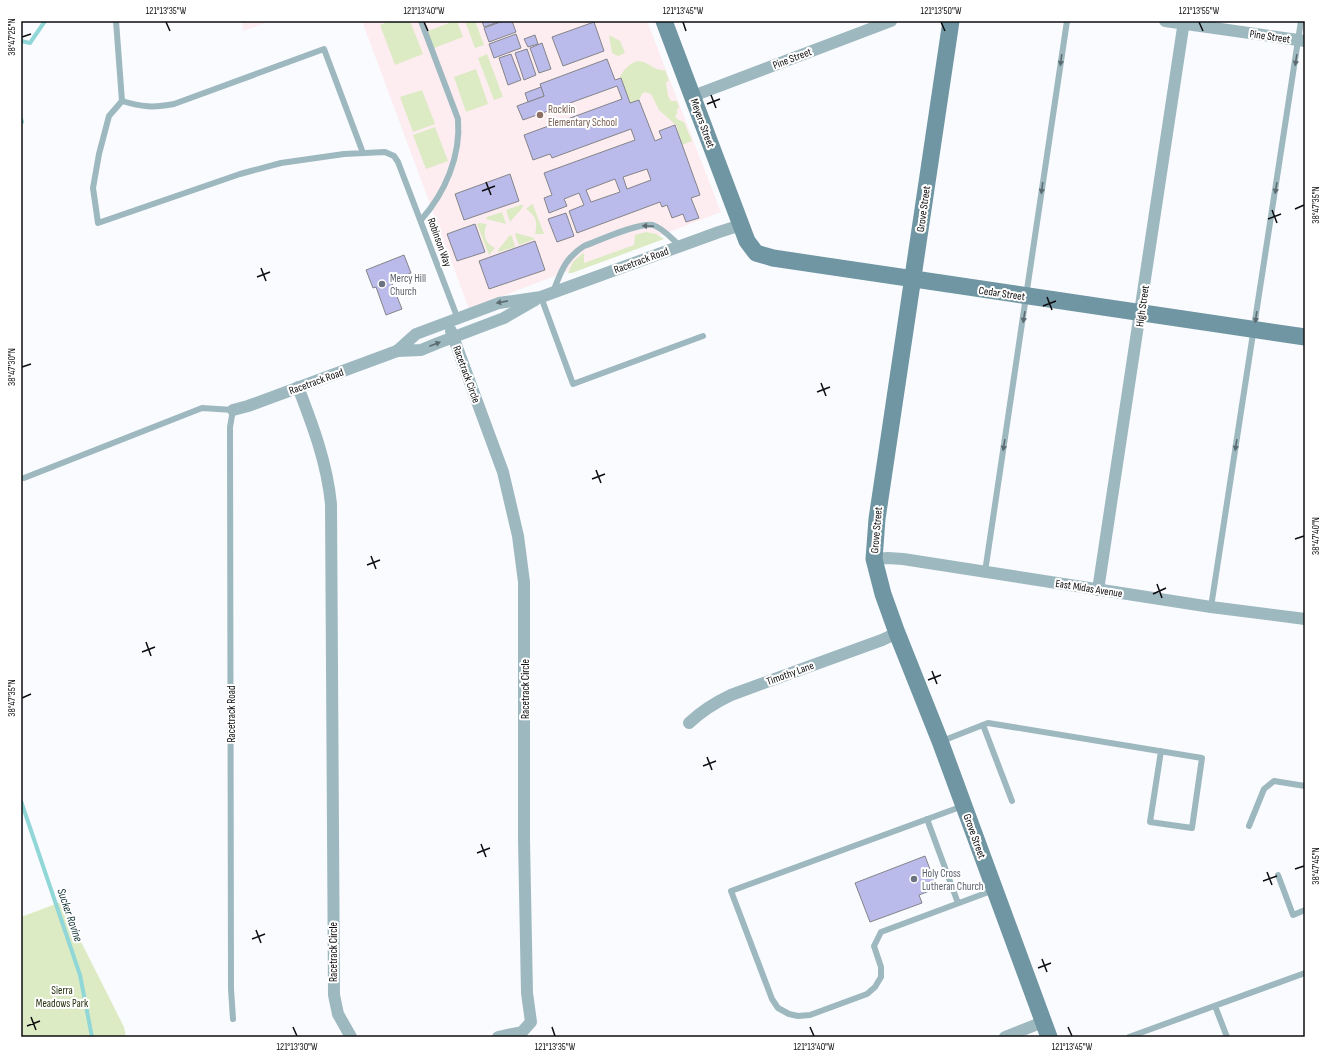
<svg xmlns="http://www.w3.org/2000/svg" width="1326" height="1058" viewBox="0 0 1326 1058" font-family="'Sofia Sans Condensed',sans-serif">
	<rect width="100%" height="100%" fill="#fafbff"/>
	<g fill="#fdedf0">
		<path d="M 242,21 L 270,21 L 243,31 Z"/>
		<path d="M 362,21 L 647,21 L 721,212 L 469,309 Z"/>
	</g>
	<g fill="#dcebc3">
		<path d="M 390,21 L 410,21 L 423,54 L 395,65 L 380,25 Z"/>
		<path d="M 454,21 L 457,21 L 463,37 L 429,50 L 423,33 Z"/>
		<path d="M 465,21 L 475,21 L 484,45 L 475,48 Z"/>
		<path d="M 609,35 L 620,41 L 625,53 L 618,56 L 612,53 Z"/>
		<path d="M 487,54 L 503,97 L 494,100 L 478,58 Z"/>
		<path d="M 638,61 C 649,61 654,72 665,70 L 669,81 L 666,82 L 668,96 L 671,101 L 677,101 L 679,108 L 677,109 L 677,114 L 675,116 L 677,119 L 684,122 L 692,141 L 682,145 L 677,126 L 659,110 L 651,94 L 645,92 L 642,94 L 639,100 L 630,103 L 620,76 C 625,69 629,63 638,61 Z"/>
		<path d="M 476,69 L 488,104 L 466,112 L 454,77 Z"/>
		<path d="M 422,90 L 435,124 L 413,132 L 400,97 Z"/>
		<path d="M 435,127 L 448,161 L 426,169 L 413,135 Z"/>
		<path d="M 532,204 L 533,205 L 544,234 L 535,234 C 538,222 536,216 526,209 Z"/>
		<path d="M 521,205 L 523,205 L 523,207 L 510,222 L 506,210 Z"/>
		<path d="M 502,212 L 506,224 L 486,219 L 487,217 Z"/>
		<path d="M 480,223 L 487,224 C 482,234 485,243 495,248 L 489,255 L 477,224 Z"/>
		<path d="M 646,232 L 656,234 L 664,239 L 572,273 L 568,273 L 573,262 L 583,253 L 584,255 L 584,263 L 634,245 L 635,235 Z"/>
		<path d="M 516,233 L 534,238 L 535,239 L 519,245 L 515,235 Z"/>
		<path d="M 510,235 L 512,236 L 515,247 L 498,252 L 498,250 Z"/>
		<path d="M 61,902 L 124,1027 L 126,1037 L 21,1037 L 21,917 Z"/>
	</g>
	<g fill="none" stroke-linecap="round" stroke-linejoin="round">
		<g stroke="#92d7d8" stroke-width="4">
			<path d="M 21,41 L 30,43 L 45,21"/>
			<path d="M 21,119 L 22,122 L 21,123"/>
			<path d="M 21,801 L 80,975 L 92,1037"/>
		</g>
	</g>
	<g fill="#babbeb" stroke="#848489" fill-rule="evenodd">
		<path d="M 482,21 L 501,21 L 484,27 Z"/>
		<path d="M 503,21 L 512,21 L 516,32 L 489,42 L 484,28 Z"/>
		<path d="M 594,22 L 604,51 L 563,66 L 552,37 Z"/>
		<path d="M 516,34 L 521,48 L 494,58 L 489,44 Z"/>
		<path d="M 535,35 L 538,44 L 528,47 L 524,39 Z"/>
		<path d="M 542,43 L 551,69 L 539,73 L 530,48 Z"/>
		<path d="M 527,49 L 536,75 L 524,80 L 515,53 Z"/>
		<path d="M 511,54 L 521,80 L 508,85 L 499,58 Z"/>
		<path d="M 607,59 L 615,80 L 621,78 L 630,103 L 639,100 L 655,141 L 662,138 L 659,131 L 675,125 L 698,189 L 700,195 L 691,198 L 699,218 L 686,222 L 683,214 L 672,218 L 667,205 L 662,207 L 660,202 L 577,233 L 569,211 L 584,205 L 579,193 L 564,199 L 567,206 L 549,213 L 544,198 L 552,195 L 544,173 L 635,140 L 631,129 L 552,158 L 550,154 L 533,160 L 524,135 L 622,99 L 617,86 L 523,120 L 517,106 L 544,96 L 540,84 ZM 647,169 L 651,180 L 627,189 L 623,177 ZM 615,179 L 620,192 L 591,202 L 586,190 Z"/>
		<path d="M 541,87 L 544,96 L 528,102 L 525,93 Z"/>
		<path d="M 510,174 L 519,201 L 464,220 L 455,194 Z"/>
		<path d="M 566,213 L 574,236 L 557,242 L 548,219 Z"/>
		<path d="M 475,224 L 485,252 L 457,261 L 447,234 Z"/>
		<path d="M 535,241 L 545,270 L 489,289 L 479,261 Z"/>
		<path d="M 404,255 L 411,273 L 391,281 L 402,309 L 386,315 L 376,287 L 373,288 L 366,270 Z"/>
		<path d="M 925,856 L 937,888 L 919,895 L 922,903 L 870,922 L 855,883 Z"/>
	</g>
	<g fill="none" stroke-linecap="round" stroke-linejoin="round">
		<g stroke="#9db8bf" stroke-width="6">
			<path d="M 116,21 L 122,101"/>
			<path d="M 363,153 L 324,49 L 174,104 C 153,108 142,107 122,101 L 109,116 L 99,154 L 93,188 L 98,223 L 240,174 L 281,163 L 344,154 L 385,152 L 394,156 L 398,162 L 456,314 L 454,319"/>
			<path d="M 421,220 C 445,193 461,156 458,119 L 421,21"/>
			<path d="M 553,292 C 561,272 564,259 584,246 C 598,241 639,222 653,225 C 663,228 672,239 680,246"/>
			<path d="M 541,297 L 573,384 L 703,336"/>
			<path d="M 24,478 L 202,408 L 233,410 L 230,427 L 231,989 L 233,1019"/>
			<path d="M 985,572 L 1067,21"/>
			<path d="M 1211,607 L 1301,21"/>
			<path d="M 983,725 L 1012,801"/>
			<path d="M 942,741 L 988,723 L 1202,758 L 1192,828 L 1150,822 L 1161,751"/>
			<path d="M 963,806 L 731,891 L 772,999 L 778,1008 L 789,1014 L 798,1016 L 810,1015 L 867,994 L 875,987 L 881,977 L 881,967 L 874,946 L 881,932 L 994,890"/>
			<path d="M 927,819 L 958,903"/>
			<path d="M 1249,826 L 1264,789 L 1274,781 L 1305,786"/>
			<path d="M 1278,875 L 1293,915 L 1305,910"/>
			<path d="M 1215,1006 L 1227,1037"/>
			<path d="M 1129,1037 L 1305,973"/>
		</g>
		<g stroke="#9db8bf" stroke-width="12">
			<path d="M 1165,21 L 1305,41"/>
			<path d="M 693,96 L 891,21"/>
			<path d="M 451,331 L 503,472 L 518,536 L 524,582 L 524,840 L 527,993 L 531,1022 L 522,1032 L 498,1037"/>
			<path d="M 397,351 L 416,334 L 499,303 L 541,297 L 719,232 L 741,225"/>
			<path d="M 298,387 C 313,426 327,463 331,504 L 334,995 L 338,1014 L 351,1037"/>
			<path d="M 233,410 L 248,406 L 397,351 L 421,350 L 438,343 L 504,318 L 535,300"/>
			<path d="M 874,559 L 888,558 L 903,559 L 1211,607 L 1305,619"/>
			<path d="M 1098,590 L 1184,21"/>
			<path d="M 689,723 C 703,710 714,703 731,695 L 882,640 L 897,633"/>
			<path d="M 1005,1037 L 1043,1022"/>
		</g>
		<g stroke="#6f96a2" stroke-width="17">
			<path d="M 664,21 L 747,241 L 756,253 L 773,258 L 1305,337"/>
			<path d="M 951,21 L 877,519 L 874,559 L 883,594 L 897,633 L 940,741 L 1049,1037"/>
		</g>
	</g>
	<defs><path id="oneway-solid" d="M-6-.8H1V-3.2L6.5 0L1 3.2V.8H-6Z"/></defs>
	<g fill="#5c6b70">
		<use href="#oneway-solid" transform="translate(1061 60) rotate(98)"/>
		<use href="#oneway-solid" transform="translate(1296 60) rotate(99)"/>
		<use href="#oneway-solid" transform="translate(1042 188) rotate(98)"/>
		<use href="#oneway-solid" transform="translate(1276 188) rotate(99)"/>
		<use href="#oneway-solid" transform="translate(648 226) rotate(-177)"/>
		<use href="#oneway-solid" transform="translate(502 302) rotate(169)"/>
		<use href="#oneway-solid" transform="translate(1024 317) rotate(99)"/>
		<use href="#oneway-solid" transform="translate(1256 317) rotate(98)"/>
		<use href="#oneway-solid" transform="translate(435 344) rotate(-21)"/>
		<use href="#oneway-solid" transform="translate(1004 445) rotate(99)"/>
		<use href="#oneway-solid" transform="translate(1236 445) rotate(99)"/>
	</g>
	<path fill="none" stroke="#0d0d0f" stroke-width="1.5" d="M 166,22 L 170,31M 424,22 L 428,31M 683,22 L 686,31M 941,22 L 945,31M 1199,22 L 1203,31M 22,37 L 31,34M 711,95 L 716,108M 707,104 L 720,99M 486,182 L 491,195M 482,191 L 495,186M 1295,209 L 1304,205M 1272,210 L 1277,223M 1268,219 L 1281,214M 261,268 L 266,281M 257,277 L 270,272M 1047,297 L 1052,310M 1043,306 L 1056,301M 22,367 L 31,364M 821,383 L 826,396M 817,392 L 830,387M 596,470 L 601,483M 592,479 L 605,474M 1295,539 L 1304,536M 371,556 L 376,569M 367,565 L 380,560M 1157,584 L 1162,598M 1153,594 L 1166,588M 146,642 L 151,656M 142,652 L 155,647M 932,671 L 937,684M 928,680 L 941,675M 22,698 L 31,694M 707,757 L 712,770M 703,766 L 716,761M 481,844 L 486,857M 477,853 L 490,848M 1295,869 L 1304,866M 1267,872 L 1272,885M 1263,881 L 1277,876M 256,930 L 261,943M 252,939 L 265,934M 1042,959 L 1047,972M 1038,968 L 1051,963M 31,1017 L 36,1030M 27,1026 L 40,1021M 293,1027 L 297,1036M 552,1027 L 555,1036M 810,1027 L 814,1036M 1068,1027 L 1072,1036"/>
	<circle fill="#8d6e63" stroke="#fff" stroke-width="1.5" cx="540" cy="115" r="4"/>
	<g fill="#6b7280" stroke="#fff" stroke-width="1.5">
		<circle cx="382" cy="284" r="4"/>
		<circle cx="914" cy="879" r="4"/>
	</g>
	<g text-anchor="middle" stroke-width="4" stroke-linejoin="round" paint-order="stroke">
		<g font-size="11" fill="#0d0d0f" stroke="#fff">
			<text transform="translate(1270 36) rotate(8)" y="4">Pine Street</text>
			<text transform="translate(792 58) rotate(-21)" y="4">Pine Street</text>
			<text transform="translate(703 123) rotate(70)" y="4">Meyers Street</text>
			<text transform="translate(923 209) rotate(-82)" y="4">Grove Street</text>
			<text transform="translate(440 242) rotate(70)" y="4">Robinson Way</text>
			<text transform="translate(641 260) rotate(-20)" y="4">Racetrack Road</text>
			<text transform="translate(1002 293) rotate(8)" y="4">Cedar Street</text>
			<text transform="translate(1142 306) rotate(-82)" y="4">High Street</text>
			<text transform="translate(467 374) rotate(70)" y="4">Racetrack Circle</text>
			<text transform="translate(316 381) rotate(-20)" y="4">Racetrack Road</text>
			<text transform="translate(876 530) rotate(-85)" y="4">Grove Street</text>
			<text transform="translate(1089 588) rotate(9)" y="4">East Midas Avenue</text>
			<text transform="translate(790 673) rotate(-20)" y="4">Timothy Lane</text>
			<text transform="translate(525 689) rotate(-90)" y="4">Racetrack Circle</text>
			<text transform="translate(231 714) rotate(-90)" y="4">Racetrack Road</text>
			<text transform="translate(975 836) rotate(70)" y="4">Grove Street</text>
			<text transform="translate(333 952) rotate(-90)" y="4">Racetrack Circle</text>
		</g>
		<g font-size="11" fill="#785e54" stroke="#fff" text-anchor="start">
			<text x="548" y="113">Rocklin<tspan x="548" dy="13">Elementary School</tspan></text>
		</g>
		<g font-size="11" fill="#5b616d" stroke="#fff" text-anchor="start">
			<text x="390" y="282">Mercy Hill<tspan x="390" dy="13">Church</tspan></text>
			<text x="922" y="877">Holy Cross<tspan x="922" dy="13">Lutheran Church</tspan></text>
		</g>
		<g font-size="11" fill="#27320d" stroke="#fff">
			<text x="62" y="994">Sierra<tspan x="62" dy="13">Meadows Park</tspan></text>
		</g>
		<g font-size="12" font-style="italic" fill="#113334" stroke="#fff">
			<text transform="translate(70 915) rotate(71)" y="4">Sucker Ravine</text>
		</g>
	</g>
	<rect width="1326" height="1058" fill="none" stroke="#ffffff" stroke-width="44"/>
	<rect x="22" y="22" width="1282" height="1014" fill="none" stroke="#0d0d0f" stroke-width="1.5"/>
	<g font-size="10" text-anchor="middle" fill="#0d0d0f">
		<text x="166" y="14">121°13'35"W</text>
		<text x="424" y="14">121°13'40"W</text>
		<text x="683" y="14">121°13'45"W</text>
		<text x="941" y="14">121°13'50"W</text>
		<text x="1199" y="14">121°13'55"W</text>
		<text transform="translate(11 37) rotate(-90)" y="4">38°47'25"N</text>
		<text transform="translate(1315 205) rotate(-90)" y="4">38°47'35"N</text>
		<text transform="translate(11 367) rotate(-90)" y="4">38°47'30"N</text>
		<text transform="translate(1315 536) rotate(-90)" y="4">38°47'40"N</text>
		<text transform="translate(11 698) rotate(-90)" y="4">38°47'35"N</text>
		<text transform="translate(1315 866) rotate(-90)" y="4">38°47'45"N</text>
		<text x="297" y="1050">121°13'30"W</text>
		<text x="555" y="1050">121°13'35"W</text>
		<text x="814" y="1050">121°13'40"W</text>
		<text x="1072" y="1050">121°13'45"W</text>
	</g>
</svg>
